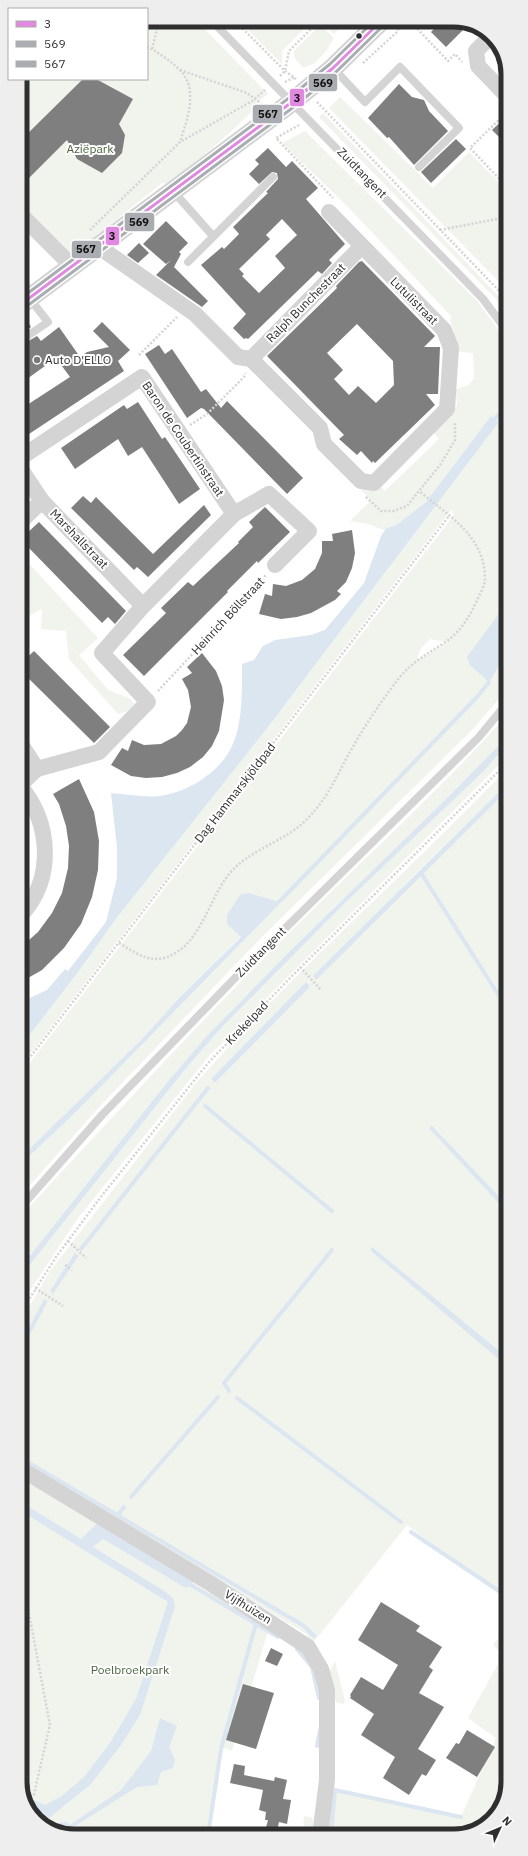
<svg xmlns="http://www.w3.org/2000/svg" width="528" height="1856" viewBox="0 0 528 1856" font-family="'IBM Plex Sans',sans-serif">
	<rect width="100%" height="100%" fill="#fff"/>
	<g fill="#f0f4ed" fill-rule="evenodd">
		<path d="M 147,20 L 196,20 L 268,94 L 257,103 L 258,105 C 231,134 199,159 167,184 L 162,183 L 71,256 L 20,204 L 20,79 L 147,79 Z"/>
		<path d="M 238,20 L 313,20 L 282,51 L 282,64 Z"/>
		<path d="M 325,20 L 347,20 L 334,34 L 323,22 Z"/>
		<path d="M 320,25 L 334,38 L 327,50 L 315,63 L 303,68 L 294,57 L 294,51 Z"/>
		<path d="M 340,97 L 433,188 L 469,152 L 507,191 L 507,290 L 329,108 Z"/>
		<path d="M 323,113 L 507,305 L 507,314 L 495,298 L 319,117 Z"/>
		<path d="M 305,131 L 477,301 L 507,341 L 507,610 L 501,611 L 504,659 L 507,653 L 507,686 L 498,700 L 472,730 L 258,941 L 101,1105 L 21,1195 L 21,1164 L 75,1113 L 291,892 L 276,901 L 181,996 L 142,1039 L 21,1157 L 21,1074 L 454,515 L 451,510 L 21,1066 L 21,1046 L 79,971 L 115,920 L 265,731 L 499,422 L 491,417 L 426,502 L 395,526 L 386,528 L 384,530 L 368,524 L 350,521 L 371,500 L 361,490 L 373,491 L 379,485 L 385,491 L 439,439 L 432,431 L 457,406 L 456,389 L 469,385 L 474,378 L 473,353 L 454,351 L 454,331 L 450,320 L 452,317 L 349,208 L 282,143 ZM 430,639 L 448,642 L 418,660 L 417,657 L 422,647 Z"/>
		<path d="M 20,554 L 98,638 L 79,655 L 108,690 L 129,698 L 138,708 L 118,714 L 69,659 L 66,631 L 41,629 L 42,609 L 25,618 L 20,612 Z"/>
		<path d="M 507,715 L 507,737 L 449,796 L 296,945 L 165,1085 L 21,1267 L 21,1216 C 103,1127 186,1037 271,951 C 349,872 433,798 507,715 Z"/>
		<path d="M 507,744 L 507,757 L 209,1056 L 78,1218 L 21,1304 L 21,1276 L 187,1067 L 223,1026 L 344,904 L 485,770 Z"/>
		<path d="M 507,769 L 507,784 L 414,875 L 316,979 L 507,791 L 508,1011 L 505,1012 L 508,1017 L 508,1601 L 407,1525 L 313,1643 L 305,1633 L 70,1491 L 21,1463 L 21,1352 L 48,1301 L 44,1299 L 21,1343 L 21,1321 L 50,1271 L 196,1083 C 293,972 405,875 507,769 ZM 306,982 L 310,986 L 305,992 L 215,1083 L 211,1080 ZM 78,1255 L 53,1293 L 50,1292 Z"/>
		<path d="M 21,1476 L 305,1649 L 325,1691 L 319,1748 L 317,1746 C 322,1716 324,1674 300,1651 C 292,1643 278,1636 268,1631 L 232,1751 L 221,1747 L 208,1836 L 71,1836 L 39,1823 L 21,1792 Z"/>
		<path d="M 508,1626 L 508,1743 L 505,1746 L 508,1750 L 508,1782 L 497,1815 L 464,1835 L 326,1835 L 330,1802 L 335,1790 L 461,1817 L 496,1738 L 468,1718 L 503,1655 L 493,1645 Z"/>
		<path d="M 335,1661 L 345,1701 L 343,1704 L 336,1702 L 328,1675 Z"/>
		<path d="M 304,1816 L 313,1818 L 313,1835 L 303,1835 Z"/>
	</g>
	<g fill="#dbe6f0">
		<path d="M 491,416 L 499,422 L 265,731 L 115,920 L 79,971 L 21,1046 L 21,1002 L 47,990 L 65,969 L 68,971 L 106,922 L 117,878 L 117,847 L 111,793 C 127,794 145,798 160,796 C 187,792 218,774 231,748 C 243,725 242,690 242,664 L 254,660 L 263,646 L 275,640 L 311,635 L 325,630 L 364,583 L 381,536 L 386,528 L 395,526 L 426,502 Z"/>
		<path d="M 507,610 L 507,653 L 489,682 L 470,665 L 467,657 L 501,611 Z"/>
		<path d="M 507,737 L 507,744 L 485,770 L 344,904 L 223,1026 L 187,1067 L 21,1276 L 21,1267 L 165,1085 L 206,1037 L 296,945 L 449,796 Z"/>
		<path d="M 507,784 L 507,791 L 316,980 L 313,976 Z"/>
		<path d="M 293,890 L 75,1113 L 21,1164 L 21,1157 L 142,1039 L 181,996 L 241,937 L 227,924 L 227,915 L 240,895 L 249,893 L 276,901 Z"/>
		<path d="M 306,982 L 310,986 L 305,992 L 215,1083 L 211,1079 Z"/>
		<path d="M 432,1126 L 508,1206 L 508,1213 L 429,1128 Z"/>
		<path d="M 372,1247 L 508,1358 L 508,1367 L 370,1250 Z"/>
		<path d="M 75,1253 L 79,1255 L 53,1294 L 50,1291 Z"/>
		<path d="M 44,1299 L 48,1301 L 21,1352 L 21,1343 Z"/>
		<path d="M 21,1502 L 81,1539 L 97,1524 L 194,1582 L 186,1588 L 103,1539 L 93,1547 L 164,1591 L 173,1598 L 175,1606 L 140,1715 L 121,1745 L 91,1784 L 49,1818 L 31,1810 L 23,1795 L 45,1805 L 62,1796 L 84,1777 L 110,1743 L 136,1699 L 168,1602 L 21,1511 Z"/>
		<path d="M 160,1718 L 177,1726 L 169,1747 L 175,1760 L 173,1768 L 161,1772 L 157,1785 L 137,1787 L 64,1833 L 56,1830 L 59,1823 L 66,1822 L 70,1825 L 121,1790 L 132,1776 L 151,1751 Z"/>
	</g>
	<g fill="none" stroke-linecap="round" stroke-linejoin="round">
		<g stroke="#dbe6f0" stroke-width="4">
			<path d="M 494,420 L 499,414 L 507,414"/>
			<path d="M 421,873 L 501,999"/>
			<path d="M 282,899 L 477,697 L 489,682"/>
			<path d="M 205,1106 L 332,1211"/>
			<path d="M 81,1249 L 208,1088"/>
			<path d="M 229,1391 L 224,1383 L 332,1250"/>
			<path d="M 237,1398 L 401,1522"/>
			<path d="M 21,1458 L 304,1626 L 314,1636"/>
			<path d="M 131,1497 L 218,1397"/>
			<path d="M 118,1515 L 124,1507"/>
			<path d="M 411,1532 L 499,1591 L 508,1599"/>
			<path d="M 191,1585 L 278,1637"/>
			<path d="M 297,1649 L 312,1667 L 319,1698"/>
			<path d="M 317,1746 L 320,1730"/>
			<path d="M 331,1835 L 335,1790 L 461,1817"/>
			<path d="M 208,1836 L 221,1749 L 256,1623"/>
		</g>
	</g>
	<g fill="#7f7f7f" fill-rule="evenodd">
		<path d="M 442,20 L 460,20 L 469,24 L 446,47 L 431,32 Z"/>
		<path d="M 83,79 L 96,79 L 133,99 L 119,124 L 125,135 L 122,153 L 102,173 L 77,159 L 67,140 L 20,187 L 20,141 Z"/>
		<path d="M 399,84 L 412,97 L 424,100 L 429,111 L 448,131 L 414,165 L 389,137 L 387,138 L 368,118 Z"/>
		<path d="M 507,116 L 507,145 L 492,130 Z"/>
		<path d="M 456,139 L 466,149 L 431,183 L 421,172 Z"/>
		<path d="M 268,148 L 286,167 L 292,161 L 318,188 L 306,199 L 345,244 L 329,260 L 332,263 L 322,274 L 318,271 L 248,339 L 246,338 L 244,339 L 233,328 L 246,314 L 201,265 L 222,247 L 224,249 L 239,234 L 233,227 L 268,193 L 266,192 L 278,179 L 277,173 L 272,172 L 259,184 L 249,174 L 259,164 L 255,160 ZM 282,219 L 297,235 L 275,256 L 285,268 L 259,293 L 242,276 L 244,274 L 239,269 L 270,239 L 266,235 Z"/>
		<path d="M 166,221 L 188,243 L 179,252 L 181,254 L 174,267 L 208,301 L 202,307 L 156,275 L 171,260 L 166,264 L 143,244 Z"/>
		<path d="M 139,243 L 149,253 L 138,263 L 127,255 Z"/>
		<path d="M 362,261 L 435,336 L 424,347 L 440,347 L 438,394 L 426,394 L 435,405 L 375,463 L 373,461 L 372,463 L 361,451 L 357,455 L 339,439 L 344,435 L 267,356 L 337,288 L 336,286 L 359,262 ZM 357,324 L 393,361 L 394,385 L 376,403 L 358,386 L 349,395 L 334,379 L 343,370 L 327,353 Z"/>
		<path d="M 28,322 L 31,327 L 20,334 L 20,328 Z"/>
		<path d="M 102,322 L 130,350 L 118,361 L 124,371 L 20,440 L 20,396 L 27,405 L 70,377 L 56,358 L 20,384 L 20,346 L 37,336 L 41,341 L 59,327 L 80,357 L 87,352 L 109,347 L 93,331 Z"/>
		<path d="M 159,345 L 165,354 L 172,349 L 201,392 L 206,389 L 221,408 L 227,401 L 303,478 L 287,494 L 204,409 L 201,408 L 187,418 L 145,354 Z"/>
		<path d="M 138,402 L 162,439 L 165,437 L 200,489 L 179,504 L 142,447 L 128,456 L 118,439 L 75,469 L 61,448 L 124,405 L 127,409 Z"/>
		<path d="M 83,496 L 91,503 L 96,497 L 153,554 L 204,505 L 211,515 L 148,577 L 137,567 L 134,570 L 71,508 Z"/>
		<path d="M 265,507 L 290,532 L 258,563 L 257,561 L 227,591 L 228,592 L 144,676 L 123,655 L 166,613 L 161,608 L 188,582 L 193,586 L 239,543 L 238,542 L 253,527 L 249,522 Z"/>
		<path d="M 39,522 L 126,611 L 115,624 L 108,617 L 102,623 L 29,548 L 20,556 L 20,531 L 26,534 Z"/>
		<path d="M 352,530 L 355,553 L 352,568 L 346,582 L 337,591 L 341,594 L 335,600 L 311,613 L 297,617 L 281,619 L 259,614 L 265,594 L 272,596 L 273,584 L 286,586 L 302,580 L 315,569 L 322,553 L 322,541 L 333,541 L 332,534 Z"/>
		<path d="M 34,651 L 110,727 L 94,743 L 20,670 L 20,664 Z"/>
		<path d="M 202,653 L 216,671 L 222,686 L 224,700 L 219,731 L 212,746 L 203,757 L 190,767 L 177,773 L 162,777 L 146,778 L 131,776 L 111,765 L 122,748 L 128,751 L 132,740 L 144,745 L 161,744 L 176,736 L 182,730 L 187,723 L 191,707 L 188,690 L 182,679 L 192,673 L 187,667 Z"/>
		<path d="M 79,779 L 94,812 L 99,841 L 98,870 L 92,897 L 81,924 L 64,948 L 42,970 L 21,982 L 21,947 L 38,932 L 52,913 L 62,893 L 68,868 L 69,846 L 66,826 L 59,804 L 53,794 Z"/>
		<path d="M 381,1602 L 420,1626 L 416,1631 L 442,1647 L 429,1667 L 433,1670 L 419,1693 L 444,1707 L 418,1749 L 436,1760 L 426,1776 L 422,1774 L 409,1795 L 383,1778 L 395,1757 L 361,1735 L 374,1714 L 350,1698 L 351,1696 L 350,1695 L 361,1677 L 383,1690 L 398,1665 L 358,1640 Z"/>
		<path d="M 271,1648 L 283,1654 L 277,1666 L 265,1661 Z"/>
		<path d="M 243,1684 L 274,1693 L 256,1749 L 226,1740 Z"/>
		<path d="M 467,1730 L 495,1747 L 477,1777 L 446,1758 L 456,1743 L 459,1744 Z"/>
		<path d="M 234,1764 L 245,1766 L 244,1775 L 274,1781 L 275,1777 L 287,1780 L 283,1799 L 291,1800 L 287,1824 L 279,1822 L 276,1835 L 264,1835 L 268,1820 L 265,1820 L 266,1812 L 259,1810 L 263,1790 L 230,1783 Z"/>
	</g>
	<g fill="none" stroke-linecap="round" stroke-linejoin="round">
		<g stroke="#d4d4d4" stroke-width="2.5" stroke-dasharray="2 2" stroke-linecap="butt">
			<path d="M 234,20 L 285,71 L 296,79"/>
			<path d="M 409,20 L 448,61 L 455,54 L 462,62"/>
			<path d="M 147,47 L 152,49 C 161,55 172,62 180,70 C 199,90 187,119 180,142"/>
			<path d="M 152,49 L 157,29 L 156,20"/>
			<path d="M 363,63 L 397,32 L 402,20"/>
			<path d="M 180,70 L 247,93 L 262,104"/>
			<path d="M 280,76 L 285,71 L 289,51 L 320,20"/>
			<path d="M 285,82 L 295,77"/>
			<path d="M 317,102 L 507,299"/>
			<path d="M 507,112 L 470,148 L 507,187"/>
			<path d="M 299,125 L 276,138 L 333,198"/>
			<path d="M 90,230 L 180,142 L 252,101 L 265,90"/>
			<path d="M 440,230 L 507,217"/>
			<path d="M 139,355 L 177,317"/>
			<path d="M 190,425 L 207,414 L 244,377 L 245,373"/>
			<path d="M 366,497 L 381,511 L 394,511 L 407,506 L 419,491 L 440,465 L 455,440 L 455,422"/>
			<path d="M 158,691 L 266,575"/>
			<path d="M 119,943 C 139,955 154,967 177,952 C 202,937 211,895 230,873 C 250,849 285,842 307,819 C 331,795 337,773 354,745 C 367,722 383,699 399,678 C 413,661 429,653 447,641 C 462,630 471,614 478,598 C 481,592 485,585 485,579 C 485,536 449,516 419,491"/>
			<path d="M 300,967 L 321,990"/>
			<path d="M 21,1069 L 449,516"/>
			<path d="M 68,1241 L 86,1258"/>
			<path d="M 65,1265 L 72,1270"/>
			<path d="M 35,1288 L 63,1306"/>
			<path d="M 21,1312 L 56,1257 L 100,1198 L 209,1062 L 293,975 L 507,763"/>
			<path d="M 21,1578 L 24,1587 L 50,1725 L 34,1794 L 28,1804"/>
		</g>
		<g stroke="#d4d4d4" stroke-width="8">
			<path d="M 211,20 L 454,269 L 483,299 L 507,331"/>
			<path d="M 333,68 L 365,102 L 400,67 L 459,128 L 419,167"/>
			<path d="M 173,191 L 213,236"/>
			<path d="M 188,262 L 273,177"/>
			<path d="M 20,341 L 48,322 L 30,299"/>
			<path d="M 21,1207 L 102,1115 L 235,978 L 479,737 L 507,703"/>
		</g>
		<g stroke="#d4d4d4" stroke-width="16">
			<path d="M 491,36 L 476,51 L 478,66 L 507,96"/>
			<path d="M 20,214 L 72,266"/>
			<path d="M 99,247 L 195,314 L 238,357 L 251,359 L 320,428 L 324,444 L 361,481 L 374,483 L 447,409 L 451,348 L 444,330 L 329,212"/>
			<path d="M 251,359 L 361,247"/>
			<path d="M 20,458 L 142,377 L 234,514 L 143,606 L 102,653 L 148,702 L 99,752 L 37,769 L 20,785"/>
			<path d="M 20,468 L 42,501 L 143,606"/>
			<path d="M 234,514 L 269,494 L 309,531 L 275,565"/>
			<path d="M 20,522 L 42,501"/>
			<path d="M 20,743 L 37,769"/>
			<path d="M 20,786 C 51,823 55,878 21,915"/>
			<path d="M 21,1469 L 210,1583 L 308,1647 L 321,1669 L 327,1690 L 327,1780 L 320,1835"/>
		</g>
		<path stroke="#d4d4d4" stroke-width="20" d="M 20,305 L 292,102 L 333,68 L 382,20"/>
		<defs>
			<path id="bus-1" d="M 20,305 L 292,102 L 333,68 L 382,20"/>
			<path id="bus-2" d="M 23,309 L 295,106 L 336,72 L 385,24"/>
			<path id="bus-3" d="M 20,299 L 289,98 L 330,64 L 375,20"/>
		</defs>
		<use href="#bus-1" stroke="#fff" stroke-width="6"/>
		<use href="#bus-2" stroke="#fff" stroke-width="6"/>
		<use href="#bus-3" stroke="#fff" stroke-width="6"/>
		<use href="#bus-1" stroke="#e089e0" stroke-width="3"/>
		<use href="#bus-2" stroke="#a9adb2" stroke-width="3"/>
		<use href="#bus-3" stroke="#a9adb2" stroke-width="3"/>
	</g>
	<circle fill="#2f2f2f" stroke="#fff" stroke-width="1.5" cx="359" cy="36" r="3.5"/>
	<circle fill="#787878" stroke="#fff" stroke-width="1.5" cx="37" cy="360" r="4"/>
	<g text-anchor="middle" stroke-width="4" stroke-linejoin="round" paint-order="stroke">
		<g font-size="12" fill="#4e6740" stroke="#fff">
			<text x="90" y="153">Aziëpark</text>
			<text x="130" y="1674">Poelbroekpark</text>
		</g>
		<g font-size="12" fill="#2f2f2f" stroke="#fff">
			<text transform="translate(362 173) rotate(46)" y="4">Zuidtangent</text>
			<text transform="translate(414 301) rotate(45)" y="4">Lutulistraat</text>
			<text transform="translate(306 303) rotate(-45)" y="4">Ralph Bunchestraat</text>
			<text transform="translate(183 439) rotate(56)" y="4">Baron de Coubertinstraat</text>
			<text transform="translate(79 539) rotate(46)" y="4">Marshallstraat</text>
			<text transform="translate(228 616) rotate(-47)" y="4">Heinrich Böllstraat</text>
			<text transform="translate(235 793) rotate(-52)" y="4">Dag Hammarskjöldpad</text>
			<text transform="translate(261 952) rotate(-45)" y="4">Zuidtangent</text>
			<text transform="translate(247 1023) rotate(-46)" y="4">Krekelpad</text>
			<text transform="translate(248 1607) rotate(32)" y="4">Vijfhuizen</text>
		</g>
		<g font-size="12" fill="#2f2f2f" stroke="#fff" text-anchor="start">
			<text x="45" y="364">Auto D'ELLO</text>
		</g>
	</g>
	<path d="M0 0H528V1856H0ZM74 27H454A47 47 0 0 1 501 74V1782A47 47 0 0 1 454 1829H74A47 47 0 0 1 27 1782V74A47 47 0 0 1 74 27Z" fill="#eee" fill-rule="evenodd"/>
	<path fill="none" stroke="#2f2f2f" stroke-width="5" d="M74 27H454A47 47 0 0 1 501 74V1782A47 47 0 0 1 454 1829H74A47 47 0 0 1 27 1782V74A47 47 0 0 1 74 27Z"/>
	<g stroke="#fff" stroke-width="1.5">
		<rect x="308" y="73" width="30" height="19" rx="4" fill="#a9adb2"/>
		<rect x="289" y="88" width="16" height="19" rx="4" fill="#e089e0"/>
		<rect x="252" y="104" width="31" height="20" rx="4" fill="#a9adb2"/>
		<rect x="124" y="212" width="31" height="20" rx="4" fill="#a9adb2"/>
		<rect x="105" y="226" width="15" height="20" rx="4" fill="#e089e0"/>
		<rect x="71" y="240" width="31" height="19" rx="4" fill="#a9adb2"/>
	</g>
	<g font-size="11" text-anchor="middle" font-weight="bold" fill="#111">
		<text x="323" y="87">569</text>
		<text x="297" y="102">3</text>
		<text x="268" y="118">567</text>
		<text x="139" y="226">569</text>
		<text x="112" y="240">3</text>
		<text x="86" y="253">567</text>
	</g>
	<rect x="8" y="8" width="140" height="72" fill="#ffffff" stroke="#acacac"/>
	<rect x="16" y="21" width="20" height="6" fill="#e089e0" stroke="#acacac"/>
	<text x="44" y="28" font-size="12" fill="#2f2f2f">3</text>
	<rect x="16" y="41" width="20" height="6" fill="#a9adb2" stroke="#acacac"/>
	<text x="44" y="48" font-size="12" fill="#2f2f2f">569</text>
	<rect x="16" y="61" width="20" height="6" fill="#a9adb2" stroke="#acacac"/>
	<text x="44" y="68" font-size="12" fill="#2f2f2f">567</text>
	<g transform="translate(500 1828) rotate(46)" stroke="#ffffff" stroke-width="3" paint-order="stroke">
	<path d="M0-3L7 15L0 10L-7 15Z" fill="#2f2f2f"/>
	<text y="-6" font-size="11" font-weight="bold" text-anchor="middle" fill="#2f2f2f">N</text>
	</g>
</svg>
